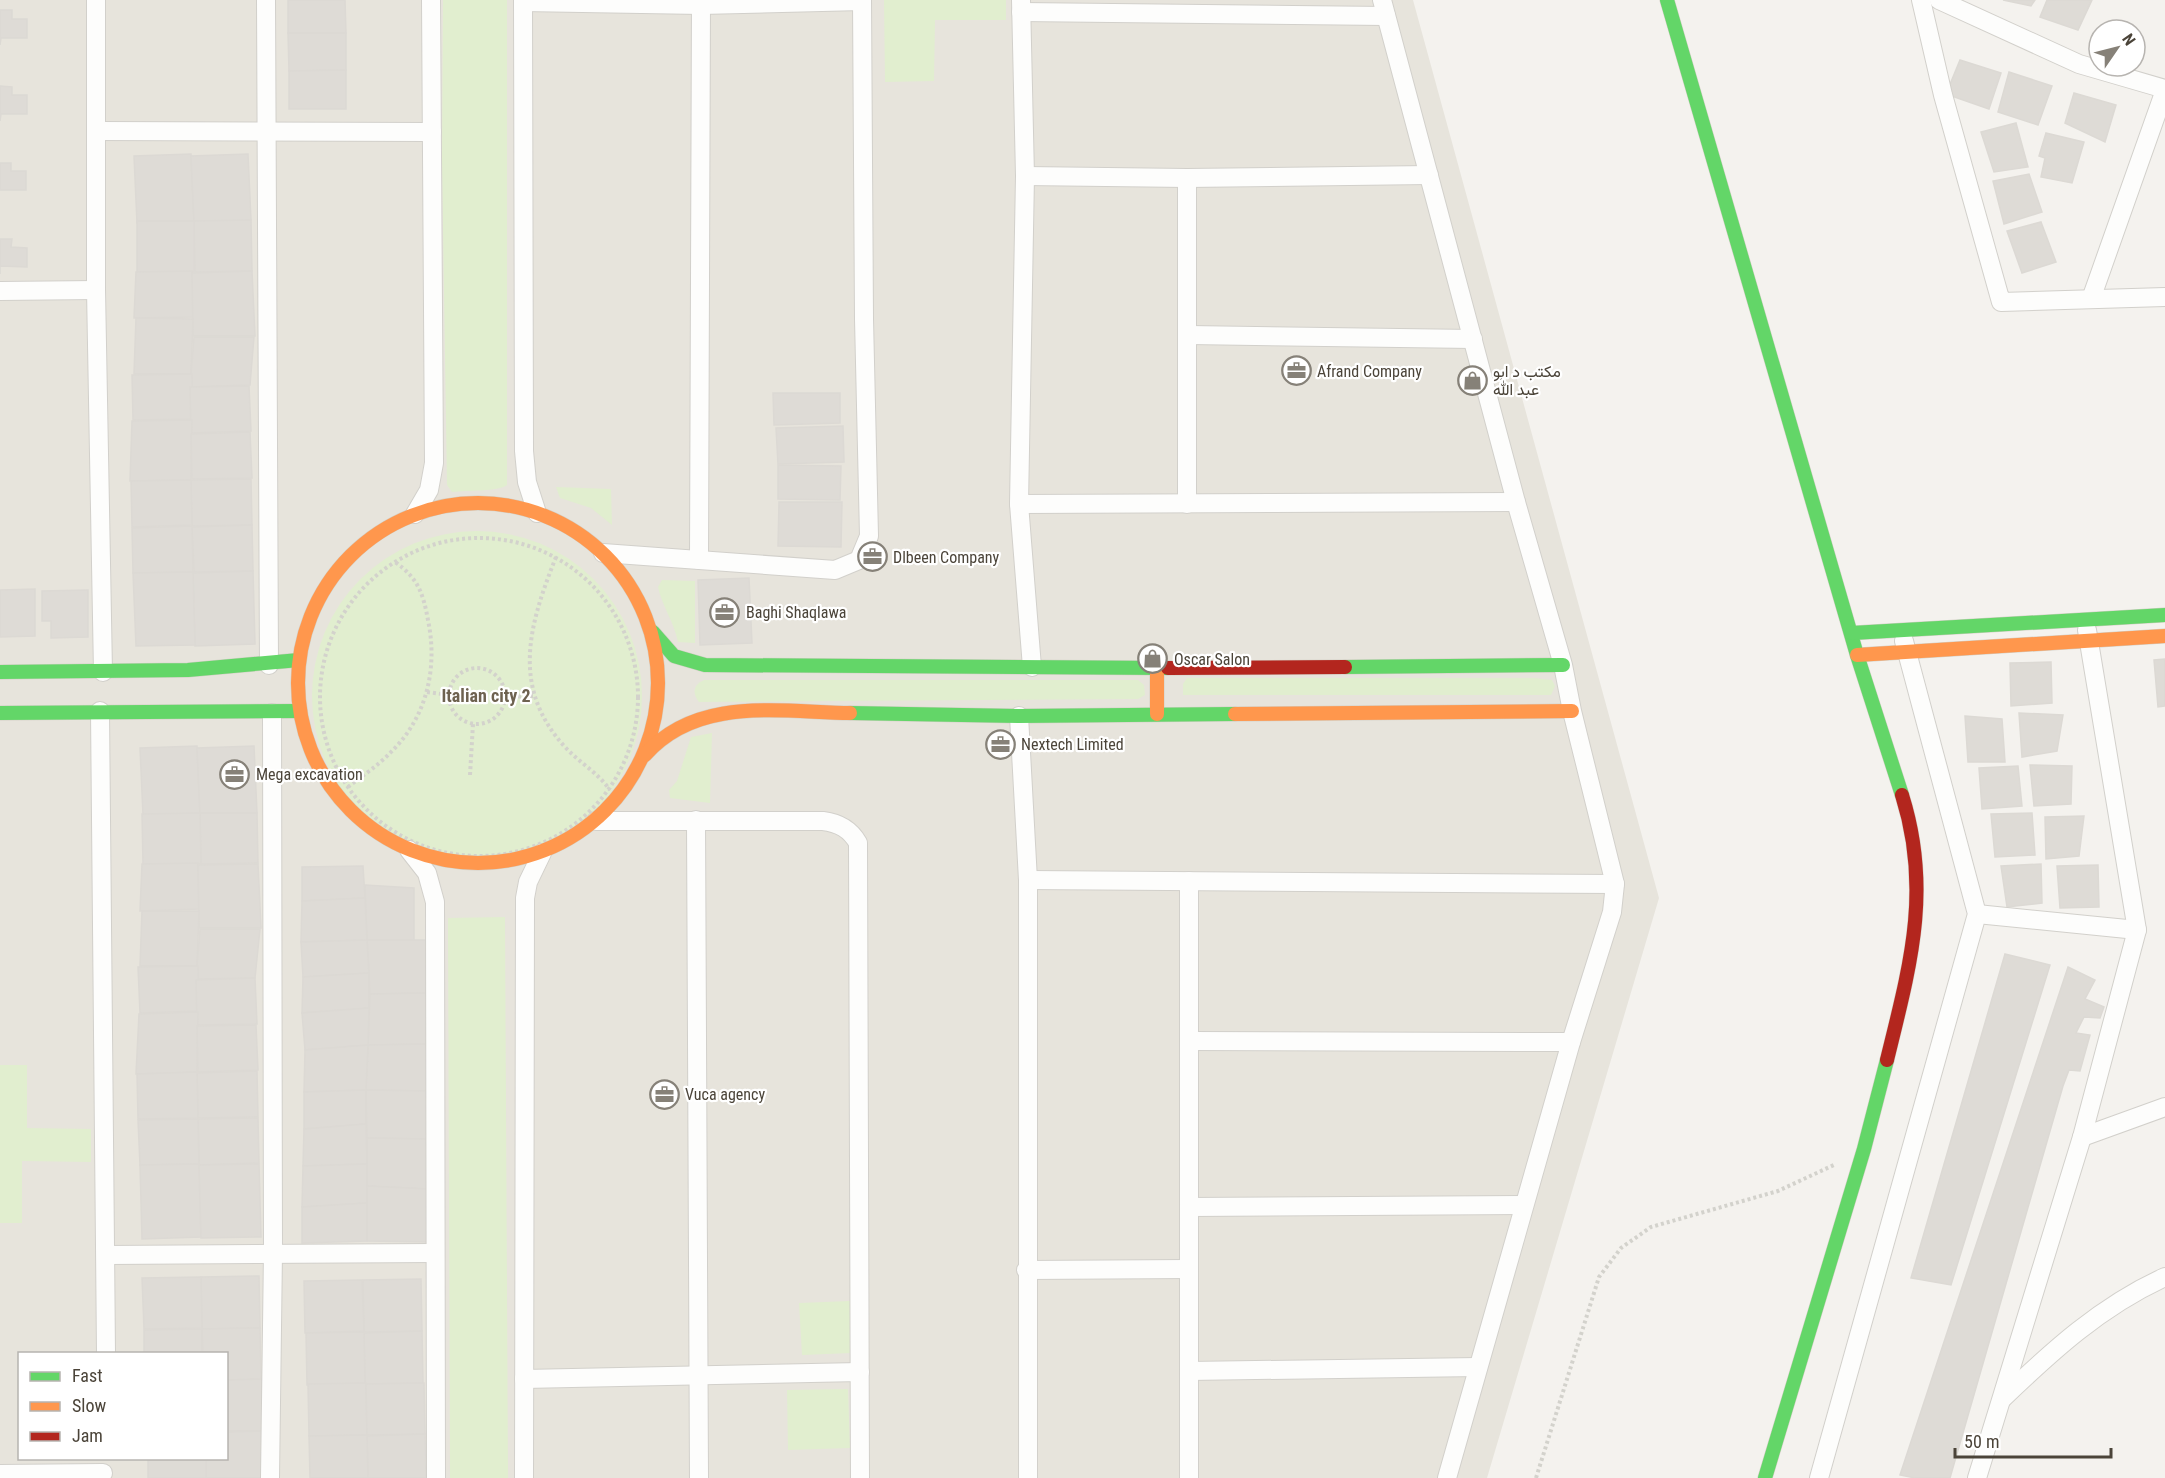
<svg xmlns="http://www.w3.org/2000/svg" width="2165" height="1478" viewBox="0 0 2165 1478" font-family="'Roboto Condensed',Vazirmatn,sans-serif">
	<rect width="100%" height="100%" fill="#f4f2ee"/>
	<path fill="#e7e4dc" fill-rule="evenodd" d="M 0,0 L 1413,0 L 1659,898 L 1487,1478 L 0,1478 ZM 20,1354 L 226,1354 L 226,1458 L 20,1458 Z"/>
	<g fill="#e1eecf">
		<path d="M 443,0 L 507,0 L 507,485 C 498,492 467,490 452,492 L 447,485 L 442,162 Z"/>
		<path d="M 884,0 L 1006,0 L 1006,20 L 935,20 L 934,81 L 885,82 Z"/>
		<path d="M 556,487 L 611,489 L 612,525 L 591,508 L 560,498 Z"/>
		<circle cx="477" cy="696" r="165"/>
		<path d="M 662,580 L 695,581 L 695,643 L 678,642 C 674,622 662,606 658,587 Z"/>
		<path d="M 1187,678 L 1534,678 L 1552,680 L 1555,686 L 1551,695 L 1183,695 L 1183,684 Z"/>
		<path d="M 704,680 L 1138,680 L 1144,685 L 1145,695 L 1138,699 L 699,702 C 692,693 693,685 704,680 Z"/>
		<path d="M 712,733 L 710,803 L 670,798 L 669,790 L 677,781 L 691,737 Z"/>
		<path d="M 505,917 L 508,1478 L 450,1478 L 448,918 Z"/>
		<path d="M 0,1065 L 27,1065 L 27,1128 L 91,1129 L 91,1162 L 22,1161 L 22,1223 L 0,1223 Z"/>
		<path d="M 850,1301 L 852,1353 L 802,1355 L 799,1303 Z"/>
		<path d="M 848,1389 L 850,1448 L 788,1450 L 787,1390 Z"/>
	</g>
	<g fill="#dedbd6" stroke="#dcd9d4" stroke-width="1.5">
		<path d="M 288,0 L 345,0 L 346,33 L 288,33 Z"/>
		<path d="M 2003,0 L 2035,0 L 2031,6 Z"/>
		<path d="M 2047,0 L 2092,0 L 2078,30 L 2040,17 Z"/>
		<path d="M 0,10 L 12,10 L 12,19 L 27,19 L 27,38 L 1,38 L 0,45 Z"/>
		<path d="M 288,33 L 346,33 L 346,70 L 289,71 Z"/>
		<path d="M 1960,60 L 2001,73 L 1989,109 L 1946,94 Z"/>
		<path d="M 346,70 L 346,109 L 289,109 L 289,71 Z"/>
		<path d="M 2009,72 L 2052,86 L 2038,125 L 1998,112 Z"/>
		<path d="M 0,86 L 12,87 L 12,95 L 27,95 L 27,114 L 1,114 L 0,121 Z"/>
		<path d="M 2074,93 L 2116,105 L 2105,142 L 2065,123 Z"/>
		<path d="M 2016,123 L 2028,167 L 1994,172 L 1981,132 Z"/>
		<path d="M 2046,133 L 2084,142 L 2072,183 L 2041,177 L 2045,158 L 2039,156 Z"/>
		<path d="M 191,154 L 194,221 L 137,223 L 134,156 Z"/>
		<path d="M 248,154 L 251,220 L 194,222 L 191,156 Z"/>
		<path d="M 0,163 L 11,163 L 11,171 L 26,171 L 26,190 L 0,190 Z"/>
		<path d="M 2029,174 L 2042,212 L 2004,224 L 1993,181 Z"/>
		<path d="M 251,220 L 252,271 L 195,272 L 194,221 Z"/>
		<rect x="137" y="221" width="57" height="51"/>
		<path d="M 2041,222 L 2056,262 L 2022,273 L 2007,231 Z"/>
		<path d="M 0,239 L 12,239 L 11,247 L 27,248 L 27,267 L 0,266 L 0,274 Z"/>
		<path d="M 192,271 L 194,317 L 134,318 L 136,272 Z"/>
		<path d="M 252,271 L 255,336 L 193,336 L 192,273 Z"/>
		<path d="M 136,318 L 193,319 L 191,374 L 134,374 Z"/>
		<path d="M 194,337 L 254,337 L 250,385 L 190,387 Z"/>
		<path d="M 192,374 L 193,419 L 133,420 L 132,375 Z"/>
		<path d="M 249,386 L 251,431 L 191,433 L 190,387 Z"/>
		<path d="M 773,393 L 840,393 L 840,423 L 774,425 Z"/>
		<path d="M 192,420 L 191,480 L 130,481 L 132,421 Z"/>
		<path d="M 843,426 L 844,462 L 778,464 L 776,428 Z"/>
		<path d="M 250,432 L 252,478 L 192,479 L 191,434 Z"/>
		<path d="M 778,465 L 841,466 L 840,500 L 778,499 Z"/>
		<path d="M 251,479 L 252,525 L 192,526 L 191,480 Z"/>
		<path d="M 191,480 L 192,525 L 132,527 L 131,481 Z"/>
		<path d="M 779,502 L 842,502 L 841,547 L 778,546 Z"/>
		<path d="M 252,525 L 253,571 L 194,572 L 192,527 Z"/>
		<path d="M 192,526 L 193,572 L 133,573 L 132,528 Z"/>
		<path d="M 253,571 L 255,644 L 195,646 L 193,573 Z"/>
		<path d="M 193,572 L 195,645 L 136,646 L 133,573 Z"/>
		<path d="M 749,578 L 752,643 L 700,645 L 698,580 Z"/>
		<path d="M 35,589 L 35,636 L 0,637 L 0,590 Z"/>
		<path d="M 88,590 L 88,637 L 51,638 L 51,621 L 42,621 L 42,591 Z"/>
		<path d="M 2165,659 L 2165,706 L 2158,707 L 2154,660 Z"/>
		<path d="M 2051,662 L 2052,703 L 2011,706 L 2010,663 Z"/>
		<path d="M 2019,713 L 2063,715 L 2057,751 L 2022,757 Z"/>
		<path d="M 1965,716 L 2002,719 L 2005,762 L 1968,762 Z"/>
		<path d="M 197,746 L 200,813 L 143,815 L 140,748 Z"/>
		<path d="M 254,746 L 257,813 L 200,815 L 197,748 Z"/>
		<path d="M 2030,765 L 2072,766 L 2071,804 L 2034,806 Z"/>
		<path d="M 2018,766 L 2022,806 L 1982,809 L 1979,768 Z"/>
		<path d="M 200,813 L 257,813 L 258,863 L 201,864 Z"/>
		<path d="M 200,813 L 201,864 L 143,864 L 142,814 Z"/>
		<path d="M 2032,813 L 2035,855 L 1995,857 L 1991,814 Z"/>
		<path d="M 2084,816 L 2079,856 L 2046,859 L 2045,817 Z"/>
		<path d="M 198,863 L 199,909 L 140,911 L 142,864 Z"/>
		<path d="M 258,864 L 261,928 L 199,928 L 198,865 Z"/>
		<path d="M 2041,864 L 2042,903 L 2007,907 L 2001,866 Z"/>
		<path d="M 2098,865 L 2099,907 L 2060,908 L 2057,866 Z"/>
		<path d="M 363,866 L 365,898 L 302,901 L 302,867 Z"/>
		<path d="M 365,885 L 414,888 L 414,940 L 367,940 Z"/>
		<path d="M 365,898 L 367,940 L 301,942 L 302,901 Z"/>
		<path d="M 142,911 L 199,911 L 197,966 L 140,966 Z"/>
		<path d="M 200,929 L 260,929 L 255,978 L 196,979 Z"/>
		<path d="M 367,940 L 426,940 L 426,993 L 370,994 Z"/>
		<path d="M 367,940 L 369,973 L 303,977 L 301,942 Z"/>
		<path d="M 2005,954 L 2050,965 L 1951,1285 L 1911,1278 Z"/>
		<path d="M 198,966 L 199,1011 L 140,1013 L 138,967 Z"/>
		<path d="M 2068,967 L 2095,980 L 2085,999 L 2104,1007 L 2100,1018 L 2084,1017 L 2076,1033 L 2090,1035 L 2080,1071 L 2069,1070 L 2063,1086 L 1950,1478 L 1915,1478 L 1900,1475 Z"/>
		<path d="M 369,973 L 369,1008 L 302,1013 L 303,977 Z"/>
		<path d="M 255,978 L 257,1024 L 197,1025 L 196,980 Z"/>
		<path d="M 426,993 L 428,1044 L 368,1045 L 370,994 Z"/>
		<path d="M 369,1008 L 368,1045 L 305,1050 L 302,1013 Z"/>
		<path d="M 198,1012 L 197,1072 L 136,1074 L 139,1014 Z"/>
		<path d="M 256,1025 L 258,1070 L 198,1072 L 197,1026 Z"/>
		<path d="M 428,1044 L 427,1091 L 366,1090 L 368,1045 Z"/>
		<path d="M 368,1045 L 366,1090 L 304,1092 L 305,1050 Z"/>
		<path d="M 257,1071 L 258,1117 L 198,1118 L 197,1073 Z"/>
		<path d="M 197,1072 L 198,1118 L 138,1119 L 137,1074 Z"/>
		<path d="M 366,1090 L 427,1091 L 428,1139 L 367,1138 Z"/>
		<path d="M 366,1090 L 366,1124 L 304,1129 L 304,1092 Z"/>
		<path d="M 258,1118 L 259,1163 L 199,1165 L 198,1119 Z"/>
		<path d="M 198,1119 L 199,1164 L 140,1165 L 138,1120 Z"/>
		<path d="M 366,1124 L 367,1164 L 303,1166 L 304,1129 Z"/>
		<path d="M 367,1138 L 428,1139 L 428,1189 L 367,1186 Z"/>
		<path d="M 199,1164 L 201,1237 L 142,1239 L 140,1165 Z"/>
		<path d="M 259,1164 L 261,1237 L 201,1238 L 199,1165 Z"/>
		<path d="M 367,1164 L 367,1203 L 302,1207 L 303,1166 Z"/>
		<path d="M 367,1186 L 428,1189 L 429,1242 L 367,1241 Z"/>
		<path d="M 367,1203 L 367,1241 L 302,1243 L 302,1207 Z"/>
		<path d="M 259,1276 L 260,1328 L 202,1329 L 201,1277 Z"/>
		<path d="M 201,1277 L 202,1328 L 144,1329 L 142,1278 Z"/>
		<path d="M 421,1279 L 422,1331 L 364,1332 L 363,1280 Z"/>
		<path d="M 362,1280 L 364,1331 L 305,1333 L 304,1281 Z"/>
		<path d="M 260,1328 L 261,1379 L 226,1380 L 226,1354 L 203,1354 L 202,1329 Z"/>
		<path d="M 202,1329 L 202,1354 L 144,1354 L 144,1330 Z"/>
		<path d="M 422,1331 L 423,1383 L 365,1384 L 364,1333 Z"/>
		<path d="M 364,1332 L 365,1383 L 307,1385 L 306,1333 Z"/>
		<path d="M 262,1379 L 263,1431 L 226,1431 L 226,1380 Z"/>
		<path d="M 366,1383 L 367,1435 L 309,1436 L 308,1384 Z"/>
		<path d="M 424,1383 L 425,1434 L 367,1435 L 366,1384 Z"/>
		<path d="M 263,1431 L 264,1478 L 206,1478 L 206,1458 L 226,1458 L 226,1432 Z"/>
		<path d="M 425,1434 L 426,1478 L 368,1478 L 367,1436 Z"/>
		<path d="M 367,1435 L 368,1478 L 310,1478 L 309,1436 Z"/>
		<rect x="148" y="1458" width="58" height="20"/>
	</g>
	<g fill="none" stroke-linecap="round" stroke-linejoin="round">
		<defs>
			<g id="street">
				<path d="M 96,0 L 96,290 L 103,672"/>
				<path d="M 266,0 L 269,665"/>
				<path d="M 523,0 L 524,451 L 527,482 L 537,513"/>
				<path d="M 1021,0 L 1025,176 L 1019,504 L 1032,667"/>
				<path d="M 1382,0 L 1516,502 L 1563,665 L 1572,711 L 1615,884 L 1612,912 L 1571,1042 L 1447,1478"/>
				<path d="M 1921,0 L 1943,95 L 2001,302 L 2165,297"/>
				<path d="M 1939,0 L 2079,64 L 2165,89"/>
				<path d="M 523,2 L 701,5 L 862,1"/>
				<path d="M 1021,12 L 1386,16"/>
				<path d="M 96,131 L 432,132"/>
				<path d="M 1025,176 L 1187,178 L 1429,175"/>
				<path d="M 0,291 L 96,290"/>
				<path d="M 2091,299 L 2165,90"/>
				<path d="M 1189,335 L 1473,339"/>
				<path d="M 1019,504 L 1516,502"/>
				<path d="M 1187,504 L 1187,178"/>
				<path d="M 415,514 L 429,490 L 434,463 L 431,0"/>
				<path d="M 603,553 L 835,570 L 859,560 L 869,536 L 864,319 L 862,0"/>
				<path d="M 699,560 L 701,0"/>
				<path d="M 100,711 L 106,1354"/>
				<path d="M 1019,716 L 1028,880 L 1028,1478"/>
				<path d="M 696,820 L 699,1478"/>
				<path d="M 596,821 L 823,821 C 839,823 850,829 858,843 L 860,1478"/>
				<path d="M 409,850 L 427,873 L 435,902 L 436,1478"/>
				<path d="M 1028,880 L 1615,884"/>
				<path d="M 1189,881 L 1189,1478"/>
				<path d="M 1977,914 L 2137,930"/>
				<path d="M 1189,1041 L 1571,1042"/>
				<path d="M 2082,1137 L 2165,1107"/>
				<path d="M 1189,1207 L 1524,1205"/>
				<path d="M 107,1255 L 435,1253"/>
				<path d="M 1026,1270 L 1189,1269"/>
				<path d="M 1189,1371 L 1478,1367"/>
				<path d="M 524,1379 L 860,1372"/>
				<path d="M 2002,1399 C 2052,1351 2101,1306 2165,1277"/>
				<path d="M 0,1474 L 103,1473"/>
				<path d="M 270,1478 L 273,1252 L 272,713"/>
				<path d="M 524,1478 L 525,898 L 528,882 L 542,853"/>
				<path d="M 1819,1478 L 1977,914 L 1904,641"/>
				<path d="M 1977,1478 L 2082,1137 L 2137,930 L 2087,630"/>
			</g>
			<g id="fast">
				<path d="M 1667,0 L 1857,655 L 1902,795"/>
				<path d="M 653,632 L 674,656 L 705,665 L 1168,668"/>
				<path d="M 1852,633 L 2165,615"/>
				<path d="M 1345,667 L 1563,665"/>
				<path d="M 0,672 L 188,670 L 299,660"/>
				<path d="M 0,713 L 300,711"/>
				<path d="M 850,713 L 1019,716 L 1235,714"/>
				<path d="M 1765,1478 L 1864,1149 L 1887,1060"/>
			</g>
			<g id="slow">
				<circle cx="478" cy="683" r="180"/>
				<path d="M 1857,655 L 2165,636"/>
				<path d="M 1157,668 L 1157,714"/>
				<path d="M 1235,714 L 1572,711"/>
				<path d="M 645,755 C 697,696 779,712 850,713"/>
			</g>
			<g id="jam">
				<path d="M 1168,668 L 1345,667"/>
				<path d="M 1887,1060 C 1910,966 1932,890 1902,795"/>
			</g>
		</defs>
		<use href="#street" stroke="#d2d0cb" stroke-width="20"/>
		<use href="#fast" stroke="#d3cfc5" stroke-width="15"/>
		<use href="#slow" stroke="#d3cfc5" stroke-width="15"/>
		<use href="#jam" stroke="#d3cfc5" stroke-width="15"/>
		<g stroke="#d3d2cc" stroke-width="4" stroke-dasharray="3 3" stroke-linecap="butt">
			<circle cx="479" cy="697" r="159"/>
			<path d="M 556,557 C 529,625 510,688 566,748 C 580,763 598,773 610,790"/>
			<circle cx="477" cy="696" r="28"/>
			<path d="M 427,692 L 449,695"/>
			<path d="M 506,697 L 535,696"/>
			<path d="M 470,775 L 473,724"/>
			<path d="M 348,787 C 362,776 379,765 391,752 C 427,717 438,668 428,620 C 423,593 418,578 395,562"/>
			<path d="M 1536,1478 L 1599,1277 L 1621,1248 L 1651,1227 L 1778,1191 L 1836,1164"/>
		</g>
		<use href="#street" stroke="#fdfdfc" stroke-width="18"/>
		<use href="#fast" stroke="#63d668" stroke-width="14"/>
		<use href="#slow" stroke="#ff974d" stroke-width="14"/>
		<use href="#jam" stroke="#b3261e" stroke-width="14"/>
	</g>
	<defs>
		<symbol id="office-ring" viewBox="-11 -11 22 22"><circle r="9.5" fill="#fff" stroke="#868178" stroke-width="1.5"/><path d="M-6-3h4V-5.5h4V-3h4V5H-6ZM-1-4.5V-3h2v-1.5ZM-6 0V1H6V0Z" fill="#868178"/></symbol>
		<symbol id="shop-ring" viewBox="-11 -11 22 22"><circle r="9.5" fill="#fff" stroke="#868178" stroke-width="1.5"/><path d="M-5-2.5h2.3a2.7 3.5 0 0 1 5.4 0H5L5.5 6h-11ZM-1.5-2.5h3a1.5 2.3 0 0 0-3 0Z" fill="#868178"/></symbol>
	</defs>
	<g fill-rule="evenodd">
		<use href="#office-ring" x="1280" y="354" width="33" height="33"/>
		<use href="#shop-ring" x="1456" y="364" width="33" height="33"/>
		<use href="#office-ring" x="856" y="540" width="33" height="33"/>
		<use href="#office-ring" x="708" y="596" width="33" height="33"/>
		<use href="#shop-ring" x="1136" y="642" width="33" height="33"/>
		<use href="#office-ring" x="984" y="728" width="33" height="33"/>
		<use href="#office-ring" x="218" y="758" width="33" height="33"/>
		<use href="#office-ring" x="648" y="1078" width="33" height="33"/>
	</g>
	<g text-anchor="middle" stroke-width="4.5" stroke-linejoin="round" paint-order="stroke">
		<g font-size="16" fill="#4b4439" stroke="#fff" text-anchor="start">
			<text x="1317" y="377">Afrand Company</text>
			<text x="1493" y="377">مكتب د ابو<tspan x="1493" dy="18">عبد الله</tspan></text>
			<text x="893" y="563">Dlbeen Company</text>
			<text x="746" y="618">Baghi Shaqlawa</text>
			<text x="1174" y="665">Oscar Salon</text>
			<text x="1021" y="750">Nextech Limited</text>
			<text x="256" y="780">Mega excavation</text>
			<text x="685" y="1100">Vuca agency</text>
		</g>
		<g font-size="18" font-weight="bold" fill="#6e6250" stroke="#fff">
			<text x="486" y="702">Italian city 2</text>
		</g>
	</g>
	<rect x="18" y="1352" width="210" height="108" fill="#ffffff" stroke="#b7b4b0" stroke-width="1.5"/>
	<rect x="30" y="1372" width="30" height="9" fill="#63d668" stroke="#b7b4b0" stroke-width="1.5"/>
	<text x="72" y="1382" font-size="18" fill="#4b4439">Fast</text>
	<rect x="30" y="1402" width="30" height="9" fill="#ff974d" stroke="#b7b4b0" stroke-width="1.5"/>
	<text x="72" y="1412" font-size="18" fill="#4b4439">Slow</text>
	<rect x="30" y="1432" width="30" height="9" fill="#b3261e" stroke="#b7b4b0" stroke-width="1.5"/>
	<text x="72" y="1442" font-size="18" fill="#4b4439">Jam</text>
	<g transform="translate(2117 48) rotate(55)"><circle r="28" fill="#ffffff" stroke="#b7b4b0" stroke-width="1.5"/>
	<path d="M0-4.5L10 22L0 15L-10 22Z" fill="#868178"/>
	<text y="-9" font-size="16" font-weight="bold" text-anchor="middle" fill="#4b4439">N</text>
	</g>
	<path d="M1955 1448v9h156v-9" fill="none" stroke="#4b4439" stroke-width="3"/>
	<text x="1964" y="1448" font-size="18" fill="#4b4439" stroke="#ffffff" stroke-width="4.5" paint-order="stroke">50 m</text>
</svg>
